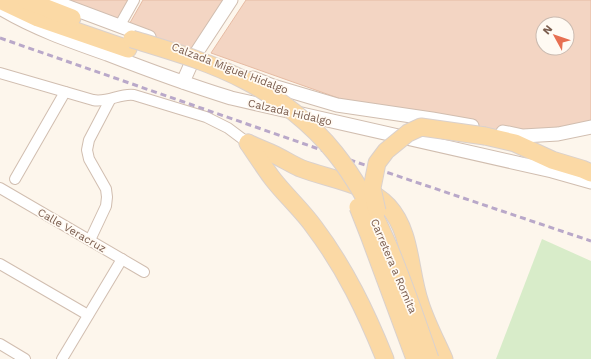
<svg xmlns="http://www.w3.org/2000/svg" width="591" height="359" viewBox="0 0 591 359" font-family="'Work Sans',sans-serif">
	<rect width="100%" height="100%" fill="#fdf6ec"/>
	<path fill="#d8ecc9" d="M 542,239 L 591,261 L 591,359 L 496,359 Z"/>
	<g fill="#f3d5c3" stroke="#e6bba3" fill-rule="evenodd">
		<path d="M 50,0 L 134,0 L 120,25 Z"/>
		<path d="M 143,0 L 232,0 L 195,55 L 127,28 Z"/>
		<path d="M 246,0 L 591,0 L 591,126 L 523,136 L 341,99 L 211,53 ZM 543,24 L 567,24 L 567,48 L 543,48 Z"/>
	</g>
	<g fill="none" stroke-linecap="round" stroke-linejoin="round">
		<defs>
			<g id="minor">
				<path d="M 120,25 L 134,0"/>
				<path d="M 0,73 L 93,100 C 108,103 120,93 134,95 L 206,117 L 228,128 L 248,143"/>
				<path d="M 15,179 L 65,92"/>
				<path d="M 0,188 L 144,272"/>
				<path d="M 90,240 L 106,206 L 107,197 L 106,189 L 89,159 L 87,150 L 89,140 L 110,100"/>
				<path d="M 0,264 L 88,315"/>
				<path d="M 0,344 L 25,359"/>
				<path d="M 62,359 L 122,259"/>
			</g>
			<g id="tertiary">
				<path d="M 50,0 L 149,37"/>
				<path d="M 0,8 C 33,28 70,41 107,54 C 148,70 189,85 231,98 L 552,171 L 591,182"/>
				<path d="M 253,78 L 273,86 L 337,105 L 432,119 L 472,126"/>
				<path d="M 183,82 L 195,55 L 231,0"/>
				<path d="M 503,132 L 523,136 L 558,134 L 591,127"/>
			</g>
			<g id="primary">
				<path d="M 0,0 L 38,18 L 128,49"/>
				<path d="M 26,0 L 72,18"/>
				<path d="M 485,136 L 515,143 L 552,160 L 582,169 L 591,173"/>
				<path d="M 248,143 C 256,147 265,150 273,154 C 282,158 291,164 300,168 C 328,179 367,183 388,206 C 412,232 409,272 420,303 C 426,322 436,341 444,359"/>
				<path d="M 248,143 C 256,155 264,167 272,178 C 285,195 302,210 314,227 C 345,268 366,312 385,359"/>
			</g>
		</defs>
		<use href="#minor" stroke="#d1beb0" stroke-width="12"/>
		<use href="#tertiary" stroke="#d1beb0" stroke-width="15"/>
		<use href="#primary" stroke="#dad1cd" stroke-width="19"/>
		<use href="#minor" stroke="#fff" stroke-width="10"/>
		<use href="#tertiary" stroke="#fff" stroke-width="13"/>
		<use href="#primary" stroke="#fbd9a5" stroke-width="17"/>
		<path stroke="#b9a8c9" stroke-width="3" stroke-dasharray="6 4" stroke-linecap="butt" d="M 0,38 L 359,163 L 591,241"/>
		<defs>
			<g id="primary-bridge">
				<path d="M 132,39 C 171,51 210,62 246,81 C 279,98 312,124 335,153 C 382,212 405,289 430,359"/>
				<path d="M 358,207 L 369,235 L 415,359"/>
				<path d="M 377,211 L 372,188 L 377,163 L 386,151 L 408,133 L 421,127 L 485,136"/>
			</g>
		</defs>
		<use href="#primary-bridge" stroke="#dad1cd" stroke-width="19" stroke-linecap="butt"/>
		<use href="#primary-bridge" stroke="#fbd9a5" stroke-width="17"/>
	</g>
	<g text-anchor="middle" stroke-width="3.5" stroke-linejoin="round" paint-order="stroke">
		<g font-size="11" fill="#7a5c4d" stroke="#fffaf3">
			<text transform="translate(230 68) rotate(21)" y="4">Calzada Miguel Hidalgo</text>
			<text transform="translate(290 112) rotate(13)" y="4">Calzada Hidalgo</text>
			<text transform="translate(72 230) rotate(30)" y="4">Calle Veracruz</text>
			<text transform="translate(394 266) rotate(67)" y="4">Carretera a Romita</text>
		</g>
	</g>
	<g transform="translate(555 36) rotate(310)"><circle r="19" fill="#fffaf3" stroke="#cabbb1"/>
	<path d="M0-3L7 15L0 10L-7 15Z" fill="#e76f51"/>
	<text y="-6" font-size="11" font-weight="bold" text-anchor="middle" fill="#7a5c4d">N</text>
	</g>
</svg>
